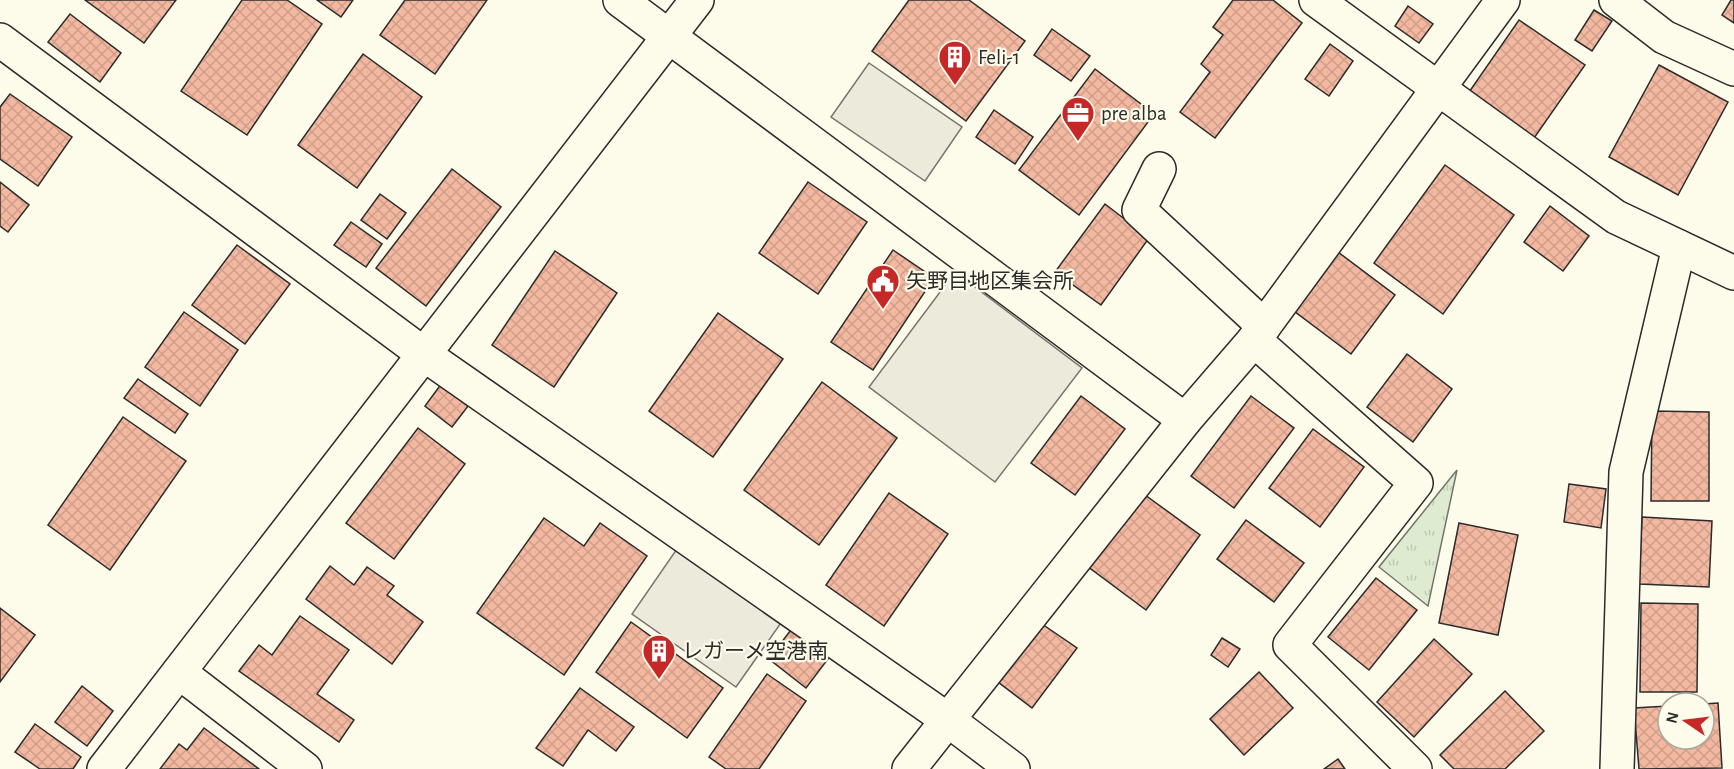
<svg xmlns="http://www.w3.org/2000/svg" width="1734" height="769" viewBox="0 0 1734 769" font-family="'Alegreya Sans','Noto Sans JP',sans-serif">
	<defs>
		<pattern id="park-tufts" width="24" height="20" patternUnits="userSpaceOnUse" patternTransform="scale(1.5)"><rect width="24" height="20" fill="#deebd1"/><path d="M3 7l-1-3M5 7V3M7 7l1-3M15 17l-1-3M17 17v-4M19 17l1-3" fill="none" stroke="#bfcab4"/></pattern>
		<pattern id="building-cross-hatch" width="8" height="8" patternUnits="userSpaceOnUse" patternTransform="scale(1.5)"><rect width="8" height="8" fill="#f2b8a0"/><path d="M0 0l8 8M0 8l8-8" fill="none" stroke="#d09e8a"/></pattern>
	</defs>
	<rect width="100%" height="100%" fill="#fdfbea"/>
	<path fill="url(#park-tufts)" stroke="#74746e" stroke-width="1.5" d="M 1457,470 L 1428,606 L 1379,567 Z"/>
	<g fill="#eceadb" stroke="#74746e" stroke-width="1.5">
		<path d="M 869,63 L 962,127 L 925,181 L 831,117 Z"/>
		<path d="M 955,272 L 1082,368 L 995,482 L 869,387 Z"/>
		<path d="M 679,546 L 783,620 L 736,687 L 632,614 Z"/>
	</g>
	<g fill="url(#building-cross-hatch)" stroke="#2b2b2b" stroke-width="1.5">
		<path d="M 85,0 L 176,0 L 144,43 Z"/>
		<path d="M 242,0 L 287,0 L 322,24 L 247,135 L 181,91 Z"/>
		<path d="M 317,0 L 353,0 L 341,17 Z"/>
		<path d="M 405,0 L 487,0 L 435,74 L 380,35 Z"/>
		<path d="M 909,0 L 969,0 L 1025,41 L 966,121 L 872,51 Z"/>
		<path d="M 1233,0 L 1273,0 L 1302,23 L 1215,138 L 1180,112 L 1210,72 L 1201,64 L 1223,35 L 1213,27 Z"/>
		<path d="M 1731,0 L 1734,0 L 1734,23 L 1722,15 Z"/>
		<path d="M 1408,6 L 1433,24 L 1419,43 L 1395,26 Z"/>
		<path d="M 1594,10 L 1612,21 L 1592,51 L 1575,40 Z"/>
		<path d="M 70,14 L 121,53 L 100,82 L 48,42 Z"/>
		<path d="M 1519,20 L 1585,65 L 1532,141 L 1467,95 Z"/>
		<path d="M 1052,29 L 1090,56 L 1071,81 L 1034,55 Z"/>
		<path d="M 1330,44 L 1353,61 L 1329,96 L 1305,79 Z"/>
		<path d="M 363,54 L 422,97 L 357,188 L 298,145 Z"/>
		<path d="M 1659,65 L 1728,102 L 1678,195 L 1609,157 Z"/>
		<path d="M 1095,69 L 1154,114 L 1079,215 L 1019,170 Z"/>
		<path d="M 10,94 L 72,137 L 38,186 L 0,159 L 0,107 Z"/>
		<path d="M 994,110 L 1033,137 L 1015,164 L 976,137 Z"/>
		<path d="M 1445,165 L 1514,215 L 1443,314 L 1374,263 Z"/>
		<path d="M 452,169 L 501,207 L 426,306 L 376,268 Z"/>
		<path d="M 0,182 L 29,205 L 8,232 L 0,226 Z"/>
		<path d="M 808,182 L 867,222 L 818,294 L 759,253 Z"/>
		<path d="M 380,194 L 406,213 L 387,239 L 361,220 Z"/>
		<path d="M 1105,204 L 1149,238 L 1101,305 L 1055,272 Z"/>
		<path d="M 1550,206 L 1589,236 L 1563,271 L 1524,242 Z"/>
		<path d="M 351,222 L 382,244 L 366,267 L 334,245 Z"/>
		<path d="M 237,245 L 290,284 L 245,344 L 192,305 Z"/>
		<path d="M 893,250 L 934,278 L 873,370 L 831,342 Z"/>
		<path d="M 555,251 L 617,293 L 554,387 L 492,345 Z"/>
		<path d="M 1338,252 L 1395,295 L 1351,354 L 1294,311 Z"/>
		<path d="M 184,312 L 238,350 L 200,406 L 145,367 Z"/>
		<path d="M 718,313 L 783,359 L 713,457 L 649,411 Z"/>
		<path d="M 1407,354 L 1452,389 L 1413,442 L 1367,407 Z"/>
		<path d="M 447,376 L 475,397 L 452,427 L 425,406 Z"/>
		<path d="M 138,379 L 188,414 L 175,433 L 124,398 Z"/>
		<path d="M 822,382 L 897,438 L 819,545 L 744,490 Z"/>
		<path d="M 1081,396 L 1125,429 L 1075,495 L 1031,463 Z"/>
		<path d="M 1251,396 L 1294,428 L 1234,508 L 1191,476 Z"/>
		<path d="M 1652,411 L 1709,412 L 1709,501 L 1651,501 Z"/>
		<path d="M 123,417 L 186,461 L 110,570 L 48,525 Z"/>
		<path d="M 418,428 L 465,464 L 394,559 L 346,523 Z"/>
		<path d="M 1313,429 L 1364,467 L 1320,527 L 1269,488 Z"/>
		<path d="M 1569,484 L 1606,489 L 1601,528 L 1564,522 Z"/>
		<path d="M 1141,492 L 1200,535 L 1146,610 L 1087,566 Z"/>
		<path d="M 889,493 L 948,534 L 884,626 L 826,585 Z"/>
		<path d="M 1642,517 L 1712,521 L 1709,587 L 1639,584 Z"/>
		<path d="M 544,518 L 584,546 L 600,523 L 647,556 L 564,675 L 477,613 Z"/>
		<path d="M 1246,520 L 1304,563 L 1274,602 L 1217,559 Z"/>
		<path d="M 1459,523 L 1518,535 L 1498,635 L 1439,623 Z"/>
		<path d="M 330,566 L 354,585 L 367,567 L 394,586 L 387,595 L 423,622 L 392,664 L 306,599 Z"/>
		<path d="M 1376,578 L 1417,610 L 1369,670 L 1328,637 Z"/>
		<path d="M 1641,603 L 1698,604 L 1697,692 L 1640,692 Z"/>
		<path d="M 0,608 L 35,635 L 0,682 Z"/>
		<path d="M 300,616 L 349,650 L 317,694 L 354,720 L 339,742 L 239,671 L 259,645 L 272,655 Z"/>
		<path d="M 631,622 L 723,688 L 687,738 L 596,672 Z"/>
		<path d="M 1042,624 L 1077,648 L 1032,708 L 998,682 Z"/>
		<path d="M 793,627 L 831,655 L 806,688 L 769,659 Z"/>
		<path d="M 1222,638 L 1240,649 L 1228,667 L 1211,655 Z"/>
		<path d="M 1434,639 L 1472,674 L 1414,737 L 1377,702 Z"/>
		<path d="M 1259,672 L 1293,708 L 1244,755 L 1210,719 Z"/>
		<path d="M 767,674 L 806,701 L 759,769 L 726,769 L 709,757 Z"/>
		<path d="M 82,686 L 113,711 L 87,746 L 55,722 Z"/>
		<path d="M 580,688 L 634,727 L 616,751 L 588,730 L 563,766 L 536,748 Z"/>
		<path d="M 1505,691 L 1544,731 L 1505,769 L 1454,769 L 1440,755 Z"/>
		<path d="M 1718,703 L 1722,768 L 1639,769 L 1634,708 L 1668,706 L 1668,739 L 1704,739 L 1704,704 Z"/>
		<path d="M 35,724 L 81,757 L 73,769 L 40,769 L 15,752 Z"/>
		<path d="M 204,728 L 259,769 L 160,769 L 179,744 L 187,750 Z"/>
		<path d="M 1338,759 L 1345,769 L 1324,769 Z"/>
	</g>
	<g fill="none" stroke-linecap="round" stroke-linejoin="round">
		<defs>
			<g id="minor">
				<path d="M 620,0 L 1185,420"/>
				<path d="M 1316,0 L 1616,217 L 1734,273"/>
				<path d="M 1616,0 L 1664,37 L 1734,69"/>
				<path d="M 0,40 L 425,355 L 948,720 L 1013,769"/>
				<path d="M 1159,169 L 1139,210 L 1264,326"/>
				<path d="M 1254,340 L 1416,483 L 1290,645 L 1415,769"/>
				<path d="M 179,672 L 305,769"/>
				<path d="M 104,769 L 697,0"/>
				<path d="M 909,769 L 1185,420 L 1254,340 L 1503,0"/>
				<path d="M 1617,769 L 1626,472 L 1679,247"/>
			</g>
		</defs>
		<use href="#minor" stroke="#2b2b2b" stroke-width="36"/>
		<use href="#minor" stroke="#fdfbea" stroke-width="33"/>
	</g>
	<defs>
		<symbol id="building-pin" viewBox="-11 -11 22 30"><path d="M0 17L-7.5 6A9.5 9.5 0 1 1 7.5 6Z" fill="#c62828" stroke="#fdfbea"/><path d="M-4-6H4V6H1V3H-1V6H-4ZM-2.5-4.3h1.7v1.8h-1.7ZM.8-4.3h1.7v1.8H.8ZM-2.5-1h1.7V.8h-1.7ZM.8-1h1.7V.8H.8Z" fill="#fff"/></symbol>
		<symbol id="office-pin" viewBox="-11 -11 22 30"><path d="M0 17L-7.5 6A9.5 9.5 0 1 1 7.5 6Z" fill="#c62828" stroke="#fdfbea"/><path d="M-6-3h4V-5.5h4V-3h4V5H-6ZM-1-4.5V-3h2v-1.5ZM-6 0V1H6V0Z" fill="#fff"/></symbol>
		<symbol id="civic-pin" viewBox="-11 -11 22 30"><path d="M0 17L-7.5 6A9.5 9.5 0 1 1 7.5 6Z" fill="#c62828" stroke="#fdfbea"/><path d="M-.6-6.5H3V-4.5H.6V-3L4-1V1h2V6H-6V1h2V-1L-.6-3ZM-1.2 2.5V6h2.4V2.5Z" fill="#fff"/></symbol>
	</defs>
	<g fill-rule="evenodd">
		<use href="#building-pin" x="936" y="38" width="38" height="52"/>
		<use href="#office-pin" x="1059" y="94" width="38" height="52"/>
		<use href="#civic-pin" x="864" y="262" width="38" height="52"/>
		<use href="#building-pin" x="640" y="632" width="38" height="52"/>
	</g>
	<g text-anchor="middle" stroke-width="4.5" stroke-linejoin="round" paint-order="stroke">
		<g font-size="21" fill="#2b2b2b" stroke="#fdfbea" text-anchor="start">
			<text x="978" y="64">Feli-1</text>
			<text x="1101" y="120">pre alba</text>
			<text x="906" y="288">矢野目地区集会所</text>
			<text x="682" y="658">レガーメ空港南</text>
		</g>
	</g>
	<g transform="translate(1686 721) rotate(284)"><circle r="28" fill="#fdfbea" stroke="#a9a89e" stroke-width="1.5"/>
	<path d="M0-4.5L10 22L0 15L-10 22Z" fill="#c62828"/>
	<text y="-9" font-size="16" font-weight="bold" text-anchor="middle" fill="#2b2b2b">N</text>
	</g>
</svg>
